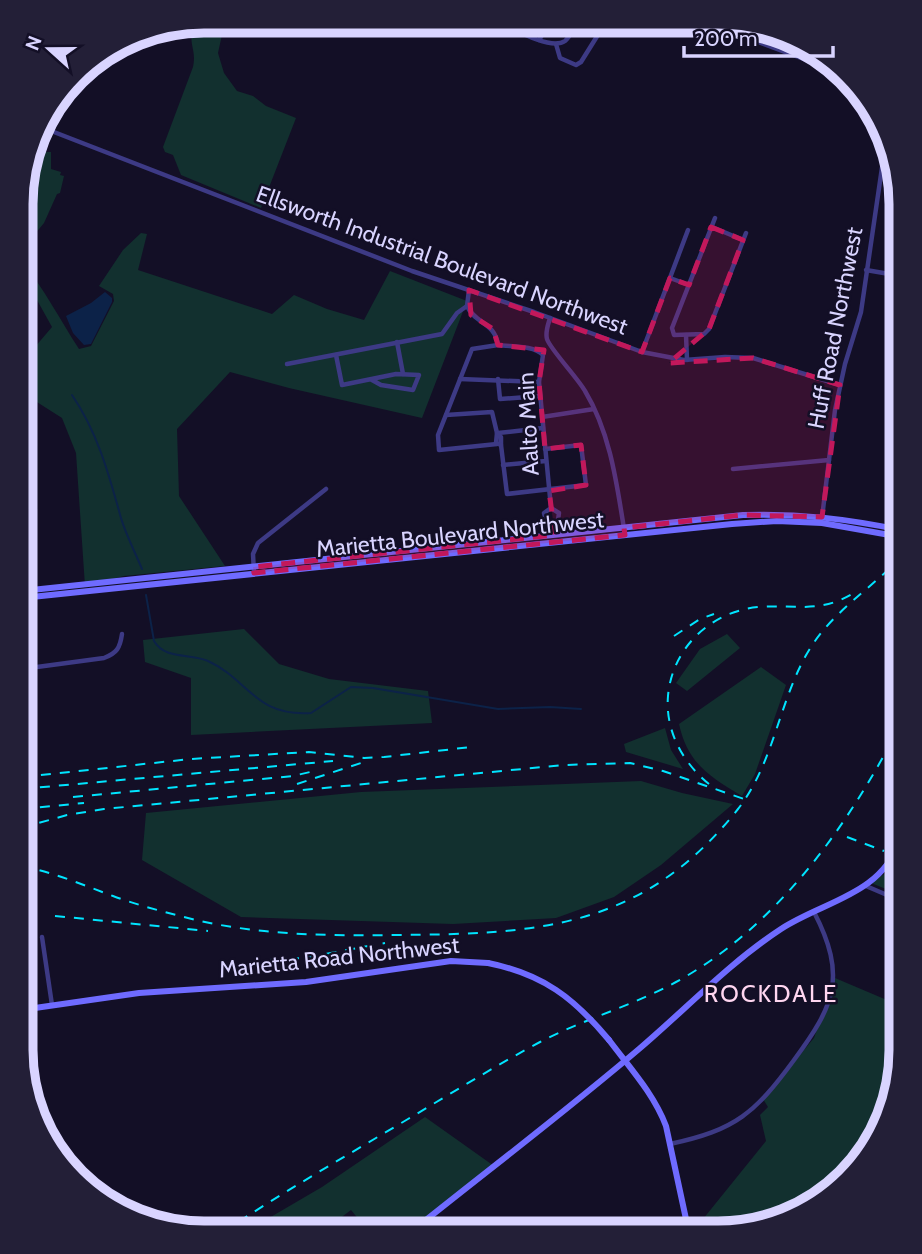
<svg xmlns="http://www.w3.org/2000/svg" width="922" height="1254" viewBox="0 0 922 1254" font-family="Cabin,sans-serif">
	<rect width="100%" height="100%" fill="#130f26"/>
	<g fill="#12302f">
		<path d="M 209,21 L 225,21 L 218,53 L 224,73 L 237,91 L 253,96 L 266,106 L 296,118 L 261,208 L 181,175 L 173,155 L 165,152 L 163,147 L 193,67 C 197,48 187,45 194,25 L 206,28 Z"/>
		<path d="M 35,144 L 45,145 L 46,152 L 51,152 L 51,169 L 61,172 L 60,175 L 64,176 L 60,193 L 57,194 L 44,223 L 34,235 L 29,231 L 24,236 L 23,180 Z"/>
		<path d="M 141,233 L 147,234 L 138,270 L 272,314 L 294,295 L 327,309 L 364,320 L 390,271 L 467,301 L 422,418 L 289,388 L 230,372 L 177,429 L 179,496 L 225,566 L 124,576 L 85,586 L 76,453 L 62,418 L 29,397 L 35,373 L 29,354 L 52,327 L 22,273 L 22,262 C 44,288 60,320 79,349 L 91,346 L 114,301 L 113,294 L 99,286 L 123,250 Z"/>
		<path d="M 244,629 L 279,664 L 329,679 L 428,691 L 432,723 L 191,735 L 191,678 L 145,662 L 143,640 Z"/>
		<path d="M 727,634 L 740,648 L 687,691 L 676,683 L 700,649 Z"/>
		<path d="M 761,667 L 786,685 L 755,774 L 742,796 C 709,776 688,764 679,724 Z"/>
		<path d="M 665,728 L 671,750 L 683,769 L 626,752 L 624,744 Z"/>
		<path d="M 641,781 L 682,793 L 733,804 L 661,865 L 614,897 L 556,918 L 453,924 L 241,917 L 142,860 L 146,813 L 361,792 Z"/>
		<path d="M 901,853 L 901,895 L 871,883 L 889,871 Z"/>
		<path d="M 835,978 L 901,1006 L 901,1062 L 870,1152 L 799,1214 L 718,1233 L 701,1233 L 699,1224 L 766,1141 L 760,1115 L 768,1107 L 763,1099 L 814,1038 Z"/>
		<path d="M 425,1117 L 494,1166 L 410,1232 L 369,1232 L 351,1210 L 322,1232 L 245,1232 L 322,1187 Z"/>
	</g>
	<path fill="#0c2248" d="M 105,292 L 112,298 L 112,302 L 91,344 L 84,345 L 73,333 L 66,316 L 91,303 Z"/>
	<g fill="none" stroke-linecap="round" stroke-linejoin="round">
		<g stroke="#0c2248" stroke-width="2">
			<path d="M 72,395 C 98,433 109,475 121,518 C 126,535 135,552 142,569"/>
			<path d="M 146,595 L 154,641 C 165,660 190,653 208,661 C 248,679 255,717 311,713 L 351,687 L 373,688 L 498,709 L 550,707 L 581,709"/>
			<path d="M 290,1232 L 292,1230"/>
		</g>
		<g stroke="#3d3a85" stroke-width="4.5">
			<path d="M 289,21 L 332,34 L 340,21"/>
			<path d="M 500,22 C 514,29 551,51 565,41 C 570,37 574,28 578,22"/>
			<path d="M 708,23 L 841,73"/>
			<path d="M 539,40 L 550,22"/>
			<path d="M 556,44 L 560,58 L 576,65 L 581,62 L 601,30"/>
			<path d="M 787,53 L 791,43"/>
			<path d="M 41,127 L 412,271 L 534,312 L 642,352 L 684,360 L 725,357 L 753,358 L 840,385"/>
			<path d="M 715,218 L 672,328 L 674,335 L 704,334 L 709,329 L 746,233"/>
			<path d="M 712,227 L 743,240"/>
			<path d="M 866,270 L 901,276"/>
			<path d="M 670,278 L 689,285"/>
			<path d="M 467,306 C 475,324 495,322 498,345 C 512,347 533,345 543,355 L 539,382 L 551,508 L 544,513 L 546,521 L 554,523 L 558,520 L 559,513 L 551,508"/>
			<path d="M 467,306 L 469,290"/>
			<path d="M 550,318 C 548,325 545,332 547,339 C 550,349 577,377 585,391 C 611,434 617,486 625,535"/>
			<path d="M 686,335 L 687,360"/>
			<path d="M 397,342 L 403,374"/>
			<path d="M 642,352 L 688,230"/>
			<path d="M 336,355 L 342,385 L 396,374 L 419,375 L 413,390 L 381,385 L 372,380"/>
			<path d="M 287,364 L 442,334 L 457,313 L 467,306"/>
			<path d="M 460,379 L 539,382"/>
			<path d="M 498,379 L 500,399 L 540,396"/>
			<path d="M 22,397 C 33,384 33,370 22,356"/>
			<path d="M 446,415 L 492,412 L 497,433"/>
			<path d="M 542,417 L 594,409"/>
			<path d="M 497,433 L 501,437 L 501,445 L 496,443 Z"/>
			<path d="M 498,433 L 543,428"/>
			<path d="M 497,444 L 439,450 L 438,435 L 472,349 L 498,345"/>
			<path d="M 501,445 L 507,494 L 586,485 L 581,445 L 545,449"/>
			<path d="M 503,465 L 546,461"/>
			<path d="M 733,469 L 829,460"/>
			<path d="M 822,518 L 835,410 L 845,364 L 861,312 L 886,140"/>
			<path d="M 254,573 L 253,554 L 258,543 L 326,489"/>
			<path d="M 22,669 L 104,658 C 117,653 120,648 122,634"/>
			<path d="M 866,886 L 901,901"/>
			<path d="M 42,937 L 52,1005"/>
			<path d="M 670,1144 C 736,1130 755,1113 794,1060 C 835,1005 847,976 814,912"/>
		</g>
		<g stroke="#6f6bff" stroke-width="6">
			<path d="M 22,591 L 743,515 C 799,513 847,519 901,530"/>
			<path d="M 22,598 L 732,524 L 777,521 L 822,523 L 901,537"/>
			<path d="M 21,1010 L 139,993 L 306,982 L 451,961 L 488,963"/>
			<path d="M 609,1040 C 630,1068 654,1094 666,1126 L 689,1233"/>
			<path d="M 411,1232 C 487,1171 565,1112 639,1049 C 686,1009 729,963 781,929 C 826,900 880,896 901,839"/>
		</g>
		<g stroke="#00e5ff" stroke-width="2" stroke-dasharray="10 9" stroke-linecap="butt">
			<path d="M 674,636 L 700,619 L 714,614"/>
			<path d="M 22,777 L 191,759 L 309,752 L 364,758 L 384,757 L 471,747"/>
			<path d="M 297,784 L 367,761"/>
			<path d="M 709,784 C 683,763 665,731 668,696 C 672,648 711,611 759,607 C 794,604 818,614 852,594"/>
			<path d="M 21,789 L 333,761"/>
			<path d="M 73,797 L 293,776 L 310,772"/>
			<path d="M 21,809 L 84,803"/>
			<path d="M 21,828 L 67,815 L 104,809 L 564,765 L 630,763 L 663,771 L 744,799"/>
			<path d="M 847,837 L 884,851"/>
			<path d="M 21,866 C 53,872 83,885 113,896 C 140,906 168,913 196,920 C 261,935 327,936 394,935 C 536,934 642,930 738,809 C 773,764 778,707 805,657 C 829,613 868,592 901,557"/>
			<path d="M 55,916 L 208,931"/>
			<path d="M 270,960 L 303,958 L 385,943"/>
			<path d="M 223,1232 C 283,1192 346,1156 408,1119 C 452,1093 495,1066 540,1042 C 584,1019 632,1006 676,982 C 777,927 850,824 901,723"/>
		</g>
		<path stroke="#6f6bff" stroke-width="6" d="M 488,963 C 543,974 574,998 609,1040"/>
	</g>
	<path fill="#c2185b" fill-opacity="0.2" stroke="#c2185b" stroke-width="5" stroke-dasharray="14 9" stroke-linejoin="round" d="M 711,227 L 743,240 L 709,329 L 669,363 L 753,358 L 840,385 L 822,517 L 742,515 L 624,528 L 625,535 L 254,573 L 253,567 L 555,535 L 549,491 L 586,485 L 581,445 L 545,449 L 539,382 L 544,350 L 498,345 L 493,329 L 471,315 L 469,290 L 642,352 L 670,278 L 689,285 Z"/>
	<g text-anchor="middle" stroke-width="5" stroke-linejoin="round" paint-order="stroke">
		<g font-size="23" fill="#d9d4ff" stroke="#130f26">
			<text transform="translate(442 260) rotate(20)" y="8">Ellsworth Industrial Boulevard Northwest</text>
			<text transform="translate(835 328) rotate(-79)" y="8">Huff Road Northwest</text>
			<text transform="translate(528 424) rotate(-93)" y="8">Aalto Main</text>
			<text transform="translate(460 534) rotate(-6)" y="8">Marietta Boulevard Northwest</text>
			<text transform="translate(339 957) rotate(-6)" y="8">Marietta Road Northwest</text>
		</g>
		<g font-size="24" letter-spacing="2" fill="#ffd6f0" stroke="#130f26">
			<text x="771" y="1002">ROCKDALE</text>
		</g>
	</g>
	<path d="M0 0H922V1254H0ZM204 33H718A171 171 0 0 1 889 204V1050A171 171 0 0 1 718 1221H204A171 171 0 0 1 33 1050V204A171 171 0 0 1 204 33Z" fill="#231f37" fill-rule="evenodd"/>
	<path fill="none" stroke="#d9d4ff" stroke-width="9" d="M204 33H718A171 171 0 0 1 889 204V1050A171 171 0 0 1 718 1221H204A171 171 0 0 1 33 1050V204A171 171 0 0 1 204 33Z"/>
	<g transform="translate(49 49) rotate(291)" stroke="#130f26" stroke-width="5" paint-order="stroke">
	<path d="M0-5L12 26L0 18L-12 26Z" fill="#d9d4ff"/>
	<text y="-10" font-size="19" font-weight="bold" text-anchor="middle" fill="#d9d4ff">N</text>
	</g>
	<path d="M684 46v10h149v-10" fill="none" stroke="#d9d4ff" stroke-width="3.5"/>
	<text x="694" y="46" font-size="21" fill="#d9d4ff" stroke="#130f26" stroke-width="5" paint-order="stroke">200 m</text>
</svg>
